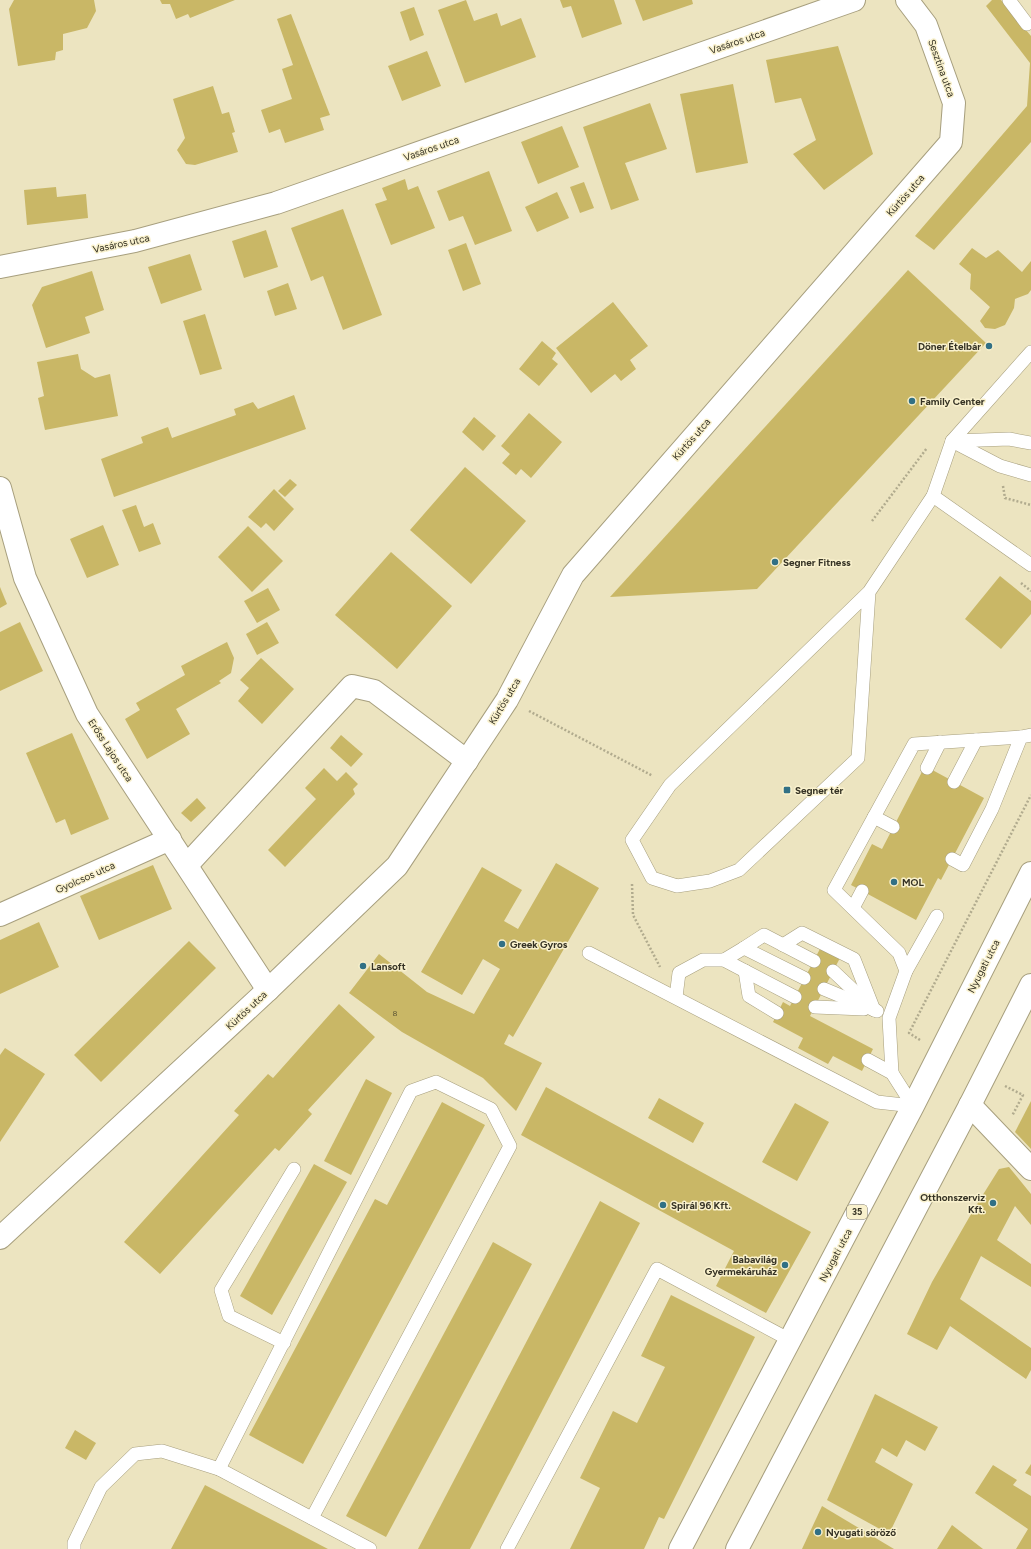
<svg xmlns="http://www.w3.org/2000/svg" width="1031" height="1549" viewBox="0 0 1031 1549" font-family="Figtree,sans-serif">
	<rect width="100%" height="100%" fill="#ece4c0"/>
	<g fill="#c9b766">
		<path d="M 14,0 L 94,0 L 96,11 L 87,28 L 63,34 L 63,50 L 56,52 L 55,60 L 18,66 L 9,9 Z"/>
		<path d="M 160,0 L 235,0 L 190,18 L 188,14 L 176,19 L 170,4 L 162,4 Z"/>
		<path d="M 466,0 L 474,21 L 497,13 L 501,26 L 521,18 L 536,57 L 465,83 L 438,10 Z"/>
		<path d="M 560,0 L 614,0 L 622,24 L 582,38 L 571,6 L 563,8 Z"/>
		<path d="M 635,0 L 692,0 L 693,4 L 643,21 Z"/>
		<path d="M 992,0 L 1001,0 L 1031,36 L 1031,142 L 934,250 L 915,236 L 1027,106 L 1030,63 L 986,6 Z"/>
		<path d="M 414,7 L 424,35 L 410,41 L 400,12 Z"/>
		<path d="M 291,14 L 330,115 L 320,118 L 324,130 L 285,143 L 280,129 L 269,133 L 261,110 L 292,99 L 282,69 L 293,65 L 277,19 Z"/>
		<path d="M 838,46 L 873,154 L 824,190 L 793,154 L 816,140 L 801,98 L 775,103 L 766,60 Z"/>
		<path d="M 427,51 L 441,86 L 402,101 L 388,66 Z"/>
		<path d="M 733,84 L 748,163 L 696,173 L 680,94 Z"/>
		<path d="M 213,86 L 222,114 L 229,112 L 235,132 L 232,133 L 238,152 L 195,165 L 186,164 L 177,150 L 185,138 L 173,99 Z"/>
		<path d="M 650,103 L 667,149 L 625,163 L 639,200 L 611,210 L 583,127 Z"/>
		<path d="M 562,126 L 579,167 L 538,184 L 521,142 Z"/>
		<path d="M 489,171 L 512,231 L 475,245 L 463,216 L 449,221 L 437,191 Z"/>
		<path d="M 405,179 L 408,190 L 418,186 L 435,228 L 391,245 L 375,204 L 387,200 L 382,188 Z"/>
		<path d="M 584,182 L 594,208 L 580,213 L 570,187 Z"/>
		<path d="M 56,187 L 57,197 L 86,194 L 88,218 L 27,225 L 24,190 Z"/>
		<path d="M 557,192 L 569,218 L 537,232 L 525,207 Z"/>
		<path d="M 343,209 L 382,315 L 343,330 L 323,276 L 311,281 L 291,228 Z"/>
		<path d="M 266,230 L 278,267 L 244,278 L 232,241 Z"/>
		<path d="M 466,243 L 481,284 L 463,291 L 448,250 Z"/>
		<path d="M 972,248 L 986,258 L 998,250 L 1022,272 L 1031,261 L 1031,290 L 1028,294 L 1015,299 L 1014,308 L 1005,325 L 995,329 L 985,328 L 980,321 L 990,307 L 970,289 L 971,274 L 959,264 Z"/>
		<path d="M 190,254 L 202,290 L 161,304 L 148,267 Z"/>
		<path d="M 908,270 L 986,343 L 757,589 L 610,597 Z"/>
		<path d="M 92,271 L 104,310 L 85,317 L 90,333 L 46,348 L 32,305 L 42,287 Z"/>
		<path d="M 288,283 L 297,309 L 275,316 L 267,291 Z"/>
		<path d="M 613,302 L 648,346 L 630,360 L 636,369 L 621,381 L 615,374 L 591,393 L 556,348 Z"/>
		<path d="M 205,314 L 222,369 L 200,375 L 183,321 Z"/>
		<path d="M 542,341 L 556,353 L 552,359 L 558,364 L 539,386 L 519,369 Z"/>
		<path d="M 78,354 L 81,369 L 95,378 L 110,374 L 118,416 L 45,430 L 38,398 L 44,396 L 37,362 Z"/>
		<path d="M 294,395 L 306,429 L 114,497 L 101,459 L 143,443 L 141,437 L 168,427 L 172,438 L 236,415 L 234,409 L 253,402 L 258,409 Z"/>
		<path d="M 529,413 L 562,442 L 531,478 L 521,469 L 516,475 L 502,463 L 510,454 L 501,446 Z"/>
		<path d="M 474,417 L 496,436 L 483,451 L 462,432 Z"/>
		<path d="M 465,467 L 526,521 L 471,584 L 410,530 Z"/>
		<path d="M 290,479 L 297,485 L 285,497 L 278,491 Z"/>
		<path d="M 274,489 L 294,509 L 274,531 L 266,523 L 261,528 L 248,517 Z"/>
		<path d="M 136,505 L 144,527 L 153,523 L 161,544 L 139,552 L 122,510 Z"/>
		<path d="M 103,525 L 119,565 L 87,578 L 70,539 Z"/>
		<path d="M 248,526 L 283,561 L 252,592 L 218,557 Z"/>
		<path d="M 391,552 L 452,606 L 397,669 L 335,615 Z"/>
		<path d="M 1000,576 L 1031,601 L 1031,614 L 1001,649 L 965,619 Z"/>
		<path d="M 0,587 L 7,604 L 0,608 Z"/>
		<path d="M 268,588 L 280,610 L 257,623 L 244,601 Z"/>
		<path d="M 20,622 L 43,671 L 0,691 L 0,632 Z"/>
		<path d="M 267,622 L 279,643 L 257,655 L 246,634 Z"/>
		<path d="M 227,642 L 234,658 L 231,673 L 219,681 L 221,683 L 176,709 L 190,734 L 147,759 L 125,719 L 140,710 L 136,703 L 185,675 L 181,666 Z"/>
		<path d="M 261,658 L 294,689 L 262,724 L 238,701 L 249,688 L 240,680 Z"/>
		<path d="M 72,733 L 109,819 L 71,835 L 65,819 L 56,823 L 26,753 Z"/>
		<path d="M 341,735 L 363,754 L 351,767 L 330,748 Z"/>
		<path d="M 925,766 L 984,798 L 941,880 L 938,878 L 916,920 L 851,885 L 872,844 L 882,849 Z"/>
		<path d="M 324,768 L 337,781 L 346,772 L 358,784 L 353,789 L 355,794 L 285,867 L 268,850 L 316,799 L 305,788 Z"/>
		<path d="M 197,798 L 206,808 L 191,822 L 181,813 Z"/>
		<path d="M 556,863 L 599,888 L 513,1037 L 509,1034 L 504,1044 L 542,1063 L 516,1111 L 483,1078 L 402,1032 L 349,993 L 379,954 L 427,992 L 474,1014 L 500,969 L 483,959 L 462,995 L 421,972 L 482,867 L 522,890 L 504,921 L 518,929 Z"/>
		<path d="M 153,865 L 172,909 L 99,940 L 80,896 Z"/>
		<path d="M 39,922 L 59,967 L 0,994 L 0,940 Z"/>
		<path d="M 189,941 L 216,968 L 101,1082 L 74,1055 Z"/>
		<path d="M 822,945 L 841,956 L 810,1016 L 873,1049 L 862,1071 L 833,1056 L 828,1064 L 798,1048 L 803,1038 L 773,1022 L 783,1002 L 790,1006 Z"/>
		<path d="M 339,1004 L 375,1037 L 308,1110 L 312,1114 L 279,1151 L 275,1148 L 160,1274 L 124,1242 L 239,1115 L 234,1111 L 268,1074 L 273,1078 Z"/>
		<path d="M 5,1048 L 45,1074 L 0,1142 L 0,1055 Z"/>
		<path d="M 366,1079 L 392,1093 L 351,1175 L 324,1161 Z"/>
		<path d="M 546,1087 L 811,1232 L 766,1313 L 716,1286 L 734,1251 L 521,1135 Z"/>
		<path d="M 659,1098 L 704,1123 L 693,1143 L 648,1118 Z"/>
		<path d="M 1031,1101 L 1031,1149 L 1015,1132 Z"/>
		<path d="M 442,1102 L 485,1125 L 303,1464 L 249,1435 L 375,1199 L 387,1205 Z"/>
		<path d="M 795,1103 L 829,1122 L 797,1181 L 762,1162 Z"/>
		<path d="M 314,1164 L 347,1182 L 272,1315 L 240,1296 Z"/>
		<path d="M 1009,1167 L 1031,1194 L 1031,1225 L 1015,1206 L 997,1240 L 1031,1264 L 1031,1287 L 981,1256 L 960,1299 L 1031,1348 L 1031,1370 L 1026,1379 L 950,1326 L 937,1350 L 907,1334 L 932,1282 L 974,1209 L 999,1169 Z"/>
		<path d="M 600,1201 L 640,1223 L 470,1549 L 418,1549 Z"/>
		<path d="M 493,1242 L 532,1264 L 386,1537 L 346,1516 Z"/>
		<path d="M 671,1295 L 755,1337 L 664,1519 L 659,1517 L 644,1549 L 570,1549 L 600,1488 L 580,1478 L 613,1411 L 637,1423 L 665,1367 L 641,1356 Z"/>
		<path d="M 875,1394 L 938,1427 L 925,1451 L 906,1440 L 897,1457 L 882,1448 L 875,1462 L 913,1484 L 889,1534 L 827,1500 Z"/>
		<path d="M 75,1430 L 96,1443 L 86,1460 L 65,1448 Z"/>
		<path d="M 1031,1464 L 1031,1476 L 1025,1473 Z"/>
		<path d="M 993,1465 L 1017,1480 L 1013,1485 L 1031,1496 L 1031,1549 L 1016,1549 L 1028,1529 L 975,1493 Z"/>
		<path d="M 205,1485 L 328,1549 L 171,1549 Z"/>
		<path d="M 822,1506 L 894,1549 L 802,1549 Z"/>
		<path d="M 952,1525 L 983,1549 L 937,1549 Z"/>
	</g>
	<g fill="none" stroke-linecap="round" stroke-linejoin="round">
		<defs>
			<g id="lane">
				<path d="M 1009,0 L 1027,24"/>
				<path d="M 952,441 L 1000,466 L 1031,475"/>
				<path d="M 954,441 L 1009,439 L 1031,443"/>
				<path d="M 933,496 L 1031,565"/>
				<path d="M 869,592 L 858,758 L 739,870 L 710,881 L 677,886 L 652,878 L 632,840 L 670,785 L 869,592 L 933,496 L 952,441 L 1031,352"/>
				<path d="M 927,768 L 940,742"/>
				<path d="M 954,782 L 976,740"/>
				<path d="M 874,817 L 893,827"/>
				<path d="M 952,859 L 963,865 L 992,809 L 1021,737 L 1031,735"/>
				<path d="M 853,908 L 862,891"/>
				<path d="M 783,945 L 802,933 L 854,959 L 874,1010"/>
				<path d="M 744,948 L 764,935 L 814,961"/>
				<path d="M 589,953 L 877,1102 L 913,1106"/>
				<path d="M 724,960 L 744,948 L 804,978"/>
				<path d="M 745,971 L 749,996 L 777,1013"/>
				<path d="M 833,971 L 868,1004"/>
				<path d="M 906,971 L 937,916"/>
				<path d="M 824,989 L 877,1011"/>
				<path d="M 676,997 L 679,973 L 703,960 L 724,960 L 795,997"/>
				<path d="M 815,1007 L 864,1009"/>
				<path d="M 868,1060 L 892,1073 L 913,1106"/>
				<path d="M 892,1073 L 889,1018 L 906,971 L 899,953 L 834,890 L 914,744 L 1021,737"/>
				<path d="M 284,1343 L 229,1316 L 221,1290 L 294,1169"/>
				<path d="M 219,1469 L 411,1091 L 436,1082 L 491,1109 L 510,1146 L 312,1518"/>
				<path d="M 74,1549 L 74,1543 L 101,1487 L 135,1454 L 162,1451 L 219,1469 L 370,1549"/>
				<path d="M 507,1549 L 657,1269 L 790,1340"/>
			</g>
			<g id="street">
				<path d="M 0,267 L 135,241 L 276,203 L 854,0"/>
				<path d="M 0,488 L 25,578 L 87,714 L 268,990"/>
				<path d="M 187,865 L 352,686 L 374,691 L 467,761"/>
				<path d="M 0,915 L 170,839"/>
				<path d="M 970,1105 L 1031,1169"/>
				<path d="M 0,1238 L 268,990 L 397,866 L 507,700 L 573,575 L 951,142 L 954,103 L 926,25 L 907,0"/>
			</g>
			<g id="primary">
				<path d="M 680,1549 L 913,1106 L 1031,873"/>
				<path d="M 737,1549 L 970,1105 L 1031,985"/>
			</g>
		</defs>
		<use href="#lane" stroke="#a79f7e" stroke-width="14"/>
		<use href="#street" stroke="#a79f7e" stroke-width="24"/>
		<use href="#primary" stroke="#a79f7e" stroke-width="24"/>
		<g stroke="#b1ab8e" stroke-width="2.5" stroke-dasharray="2 2" stroke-linecap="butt">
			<path d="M 1003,486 L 1005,498 L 1031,505"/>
			<path d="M 872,521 L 927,448"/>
			<path d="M 1021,583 L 1031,591"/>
			<path d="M 529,711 L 653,776"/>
			<path d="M 632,884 L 633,915 L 660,967"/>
			<path d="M 920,1040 L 909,1033 L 1031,795"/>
			<path d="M 1005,1086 L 1023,1095 L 1012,1116"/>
		</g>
		<use href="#lane" stroke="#fff" stroke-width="13"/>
		<use href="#street" stroke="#fff" stroke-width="22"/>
		<use href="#primary" stroke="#fff" stroke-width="22"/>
	</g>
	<g fill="#317085" stroke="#f9f1cd" stroke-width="1.5">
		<circle cx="989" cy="346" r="4"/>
		<circle cx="912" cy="401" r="4"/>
		<circle cx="775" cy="562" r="4"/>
		<rect x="783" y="786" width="8" height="8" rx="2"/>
		<circle cx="894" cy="882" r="4"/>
		<circle cx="502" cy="944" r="4"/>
		<circle cx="363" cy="966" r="4"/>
		<circle cx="993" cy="1203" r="4"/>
		<circle cx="663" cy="1205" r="4"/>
		<circle cx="785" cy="1265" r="4"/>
		<circle cx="818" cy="1532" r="4"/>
	</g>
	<g text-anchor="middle" stroke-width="3" stroke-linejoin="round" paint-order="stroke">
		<g font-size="8" fill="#5a5334">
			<text x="395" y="1016">8</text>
		</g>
		<rect fill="#f9f1cd" stroke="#706b57" stroke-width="1" x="847" y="1205" width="20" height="14" rx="3"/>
		<g font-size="9" font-weight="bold" fill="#353224">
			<text x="857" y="1215">35</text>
		</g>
		<g font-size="10" fill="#353224" stroke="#f9f1cd">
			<text transform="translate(737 41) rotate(-19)" y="4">Vasáros utca</text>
			<text transform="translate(942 68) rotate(70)" y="4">Sesztina utca</text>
			<text transform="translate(431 148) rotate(-19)" y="4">Vasáros utca</text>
			<text transform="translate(905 195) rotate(-49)" y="4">Kürtös utca</text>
			<text transform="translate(121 243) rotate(-12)" y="4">Vasáros utca</text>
			<text transform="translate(691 439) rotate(-49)" y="4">Kürtös utca</text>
			<text transform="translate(504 701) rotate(-59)" y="4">Kürtös utca</text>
			<text transform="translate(111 750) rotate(57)" y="4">Erőss Lajos utca</text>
			<text transform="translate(85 877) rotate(-24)" y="4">Gyolcsos utca</text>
			<text transform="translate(983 966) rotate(-63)" y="4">Nyugati utca</text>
			<text transform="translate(246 1010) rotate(-43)" y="4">Kürtös utca</text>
			<text transform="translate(835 1255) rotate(-62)" y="4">Nyugati utca</text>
		</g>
		<g font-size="10" font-weight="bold" fill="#353224" stroke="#f9f1cd" text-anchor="start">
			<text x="981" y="350" text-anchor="end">Döner Ételbár</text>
			<text x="920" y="405">Family Center</text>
			<text x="783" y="566">Segner Fitness</text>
			<text x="795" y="794">Segner tér</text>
			<text x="902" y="886">MOL</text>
			<text x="510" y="948">Greek Gyros</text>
			<text x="371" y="970">Lansoft</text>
			<text x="985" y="1201" text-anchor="end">Otthonszerviz<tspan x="985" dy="12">Kft.</tspan></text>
			<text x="671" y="1209">Spirál 96 Kft.</text>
			<text x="777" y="1263" text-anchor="end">Babavilág<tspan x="777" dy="12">Gyermekáruház</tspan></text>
			<text x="826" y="1536">Nyugati söröző</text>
		</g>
	</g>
</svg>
